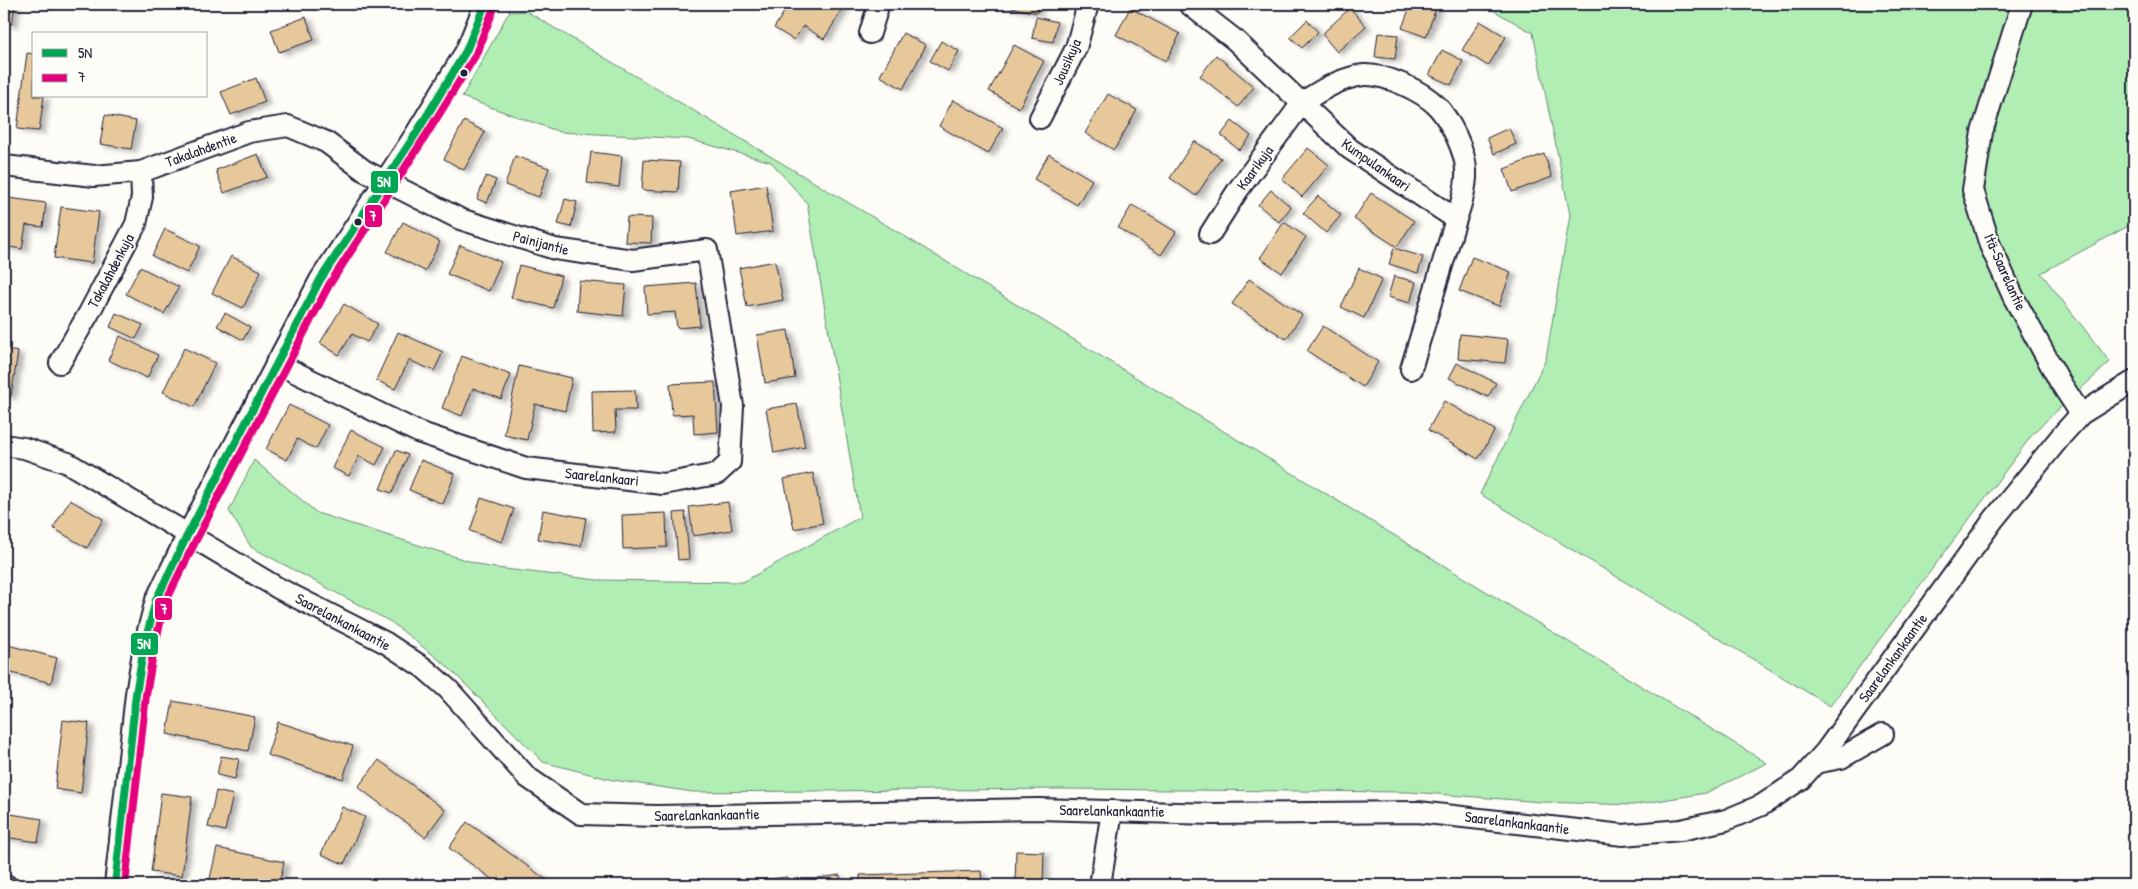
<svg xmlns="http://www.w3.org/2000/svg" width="2138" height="889" viewBox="0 0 2138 889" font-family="'Patrick Hand',sans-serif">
	<defs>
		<filter id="shadow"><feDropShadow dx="5.5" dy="3" stdDeviation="2.5" flood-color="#0004"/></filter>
	</defs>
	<rect width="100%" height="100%" fill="#fdfcf7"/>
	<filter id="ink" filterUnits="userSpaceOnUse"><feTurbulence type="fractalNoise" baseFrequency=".02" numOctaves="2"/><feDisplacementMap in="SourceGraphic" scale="10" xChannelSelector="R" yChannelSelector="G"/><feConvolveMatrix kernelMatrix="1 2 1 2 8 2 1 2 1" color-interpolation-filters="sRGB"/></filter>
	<g filter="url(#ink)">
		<g fill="#b0eeb4" stroke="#698878">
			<path d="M 1482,4 L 2134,4 L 2134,223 L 2041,273 L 2110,362 L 2035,431 L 1830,706 L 1480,494 L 1546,359 L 1570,215 L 1533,33 Z"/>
			<path d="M 526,11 L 896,231 L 1767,763 L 1706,793 L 1633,805 L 1542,802 L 1410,792 L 1063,789 L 693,792 L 613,780 L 543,762 L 446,665 L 391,622 L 251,547 L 229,511 L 254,460 L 317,513 L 488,567 L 598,580 L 743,582 L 860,517 L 807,203 L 771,162 L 688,139 L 560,132 L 462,97 L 509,12 Z"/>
		</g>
		<g fill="#e7c89a" stroke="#22223b" filter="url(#shadow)">
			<path d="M 4,4 L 15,4 L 12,24 L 4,23 Z"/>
			<path d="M 789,4 L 815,5 L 846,4 L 824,39 L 803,26 L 794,40 L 774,28 Z"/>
			<path d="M 995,4 L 1039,4 L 1037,13 Z"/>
			<path d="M 1411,4 L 1437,5 L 1426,37 L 1402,28 Z"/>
			<path d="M 1130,8 L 1180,34 L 1166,61 L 1116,35 Z"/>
			<path d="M 1350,8 L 1366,26 L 1337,52 L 1322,34 Z"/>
			<path d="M 306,17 L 314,40 L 279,52 L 271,30 Z"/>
			<path d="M 1036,17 L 1057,22 L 1053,42 L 1032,38 Z"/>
			<path d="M 1307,20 L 1318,32 L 1302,48 L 1290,37 Z"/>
			<path d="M 1480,21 L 1506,37 L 1488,66 L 1462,50 Z"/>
			<path d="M 903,33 L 926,45 L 903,89 L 880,76 Z"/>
			<path d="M 1378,33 L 1398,35 L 1395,59 L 1375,57 Z"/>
			<path d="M 941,41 L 959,51 L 948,71 L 930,61 Z"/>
			<path d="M 1014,45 L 1044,61 L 1019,108 L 989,91 Z"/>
			<path d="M 1442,50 L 1463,61 L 1451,85 L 1429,75 Z"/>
			<path d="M 27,53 L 34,54 L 34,96 L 44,96 L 39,131 L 17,129 Z"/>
			<path d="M 1216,55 L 1254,87 L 1238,107 L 1200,76 Z"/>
			<path d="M 256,78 L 265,102 L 231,115 L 221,92 Z"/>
			<path d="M 1108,94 L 1137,110 L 1114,150 L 1085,133 Z"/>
			<path d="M 953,100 L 1003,128 L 988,154 L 939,126 Z"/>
			<path d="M 105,115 L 136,121 L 131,149 L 100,144 Z"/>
			<path d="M 464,121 L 485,132 L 464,170 L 444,159 Z"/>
			<path d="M 1232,121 L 1251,136 L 1239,150 L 1221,135 Z"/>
			<path d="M 1509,128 L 1516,144 L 1494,154 L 1487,138 Z"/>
			<path d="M 1194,141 L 1221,158 L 1196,196 L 1170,178 Z"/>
			<path d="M 1308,148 L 1329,165 L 1302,197 L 1282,179 Z"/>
			<path d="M 591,152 L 622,156 L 619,187 L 587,183 Z"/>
			<path d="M 258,154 L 267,177 L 224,193 L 216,170 Z"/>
			<path d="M 1049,154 L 1092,180 L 1077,205 L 1034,179 Z"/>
			<path d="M 1544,154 L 1552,177 L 1512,192 L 1504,169 Z"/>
			<path d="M 515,156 L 549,168 L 539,197 L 505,185 Z"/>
			<path d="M 644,160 L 680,162 L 678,192 L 642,190 Z"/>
			<path d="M 486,176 L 496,180 L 487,203 L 477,199 Z"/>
			<path d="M 766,185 L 773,231 L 737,236 L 731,191 Z"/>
			<path d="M 1271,190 L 1291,207 L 1279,222 L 1258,205 Z"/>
			<path d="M 1371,193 L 1414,221 L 1397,247 L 1354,219 Z"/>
			<path d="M 1318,196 L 1341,215 L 1326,233 L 1303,213 Z"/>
			<path d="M 8,198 L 46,203 L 43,227 L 26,225 L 22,249 L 4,246 L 4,227 Z"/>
			<path d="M 565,199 L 577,202 L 571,227 L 558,224 Z"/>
			<path d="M 1132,205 L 1176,232 L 1161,255 L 1118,228 Z"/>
			<path d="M 61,207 L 99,212 L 92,263 L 54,258 Z"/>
			<path d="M 627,217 L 652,218 L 651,243 L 625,242 Z"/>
			<path d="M 403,222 L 440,242 L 425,271 L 387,252 Z"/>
			<path d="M 1284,222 L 1306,237 L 1282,273 L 1260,258 Z"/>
			<path d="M 165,229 L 200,246 L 187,273 L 152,256 Z"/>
			<path d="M 460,245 L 501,262 L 489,291 L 447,274 Z"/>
			<path d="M 1394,248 L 1423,257 L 1418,273 L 1389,264 Z"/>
			<path d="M 231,256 L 261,271 L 243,308 L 212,293 Z"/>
			<path d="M 1472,257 L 1511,272 L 1499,306 L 1459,291 Z"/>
			<path d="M 775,261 L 783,300 L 747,307 L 739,268 Z"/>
			<path d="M 519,265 L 561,276 L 553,308 L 511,298 Z"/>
			<path d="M 140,267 L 179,287 L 164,314 L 126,294 Z"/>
			<path d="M 1359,268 L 1382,279 L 1364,318 L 1341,307 Z"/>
			<path d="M 1394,276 L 1416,282 L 1410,303 L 1388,297 Z"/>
			<path d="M 1249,279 L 1302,315 L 1286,339 L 1232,304 Z"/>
			<path d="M 579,281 L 626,285 L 623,316 L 577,311 Z"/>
			<path d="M 696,283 L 700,326 L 677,328 L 675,312 L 647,314 L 645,287 Z"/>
			<path d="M 344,304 L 378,324 L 367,342 L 352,334 L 339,355 L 320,343 Z"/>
			<path d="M 116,313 L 143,325 L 136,339 L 110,327 Z"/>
			<path d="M 225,313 L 250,327 L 243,340 L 217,326 Z"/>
			<path d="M 1323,326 L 1378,362 L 1363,387 L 1307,351 Z"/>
			<path d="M 788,330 L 795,378 L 765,383 L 757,335 Z"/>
			<path d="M 398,332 L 443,352 L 434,371 L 409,360 L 395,389 L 376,380 Z"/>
			<path d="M 1460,334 L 1508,339 L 1505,363 L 1458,359 Z"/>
			<path d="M 120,336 L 158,355 L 147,378 L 108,360 Z"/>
			<path d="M 184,348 L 215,363 L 194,407 L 163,392 Z"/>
			<path d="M 4,349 L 18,352 L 11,396 L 4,395 Z"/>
			<path d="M 462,356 L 511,375 L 501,399 L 473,388 L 462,416 L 442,408 Z"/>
			<path d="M 1457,363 L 1496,383 L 1488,397 L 1449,378 Z"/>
			<path d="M 519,366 L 572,378 L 565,411 L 535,404 L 527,440 L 504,435 Z"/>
			<path d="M 715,382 L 718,432 L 694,434 L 693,414 L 672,415 L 670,384 Z"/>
			<path d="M 635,390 L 636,410 L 615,410 L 616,432 L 593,433 L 592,391 Z"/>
			<path d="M 1444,401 L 1495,430 L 1478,459 L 1428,430 Z"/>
			<path d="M 797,404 L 805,447 L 774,453 L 766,409 Z"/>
			<path d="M 289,405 L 328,425 L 316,449 L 297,439 L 287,460 L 266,449 Z"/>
			<path d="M 351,430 L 385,447 L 376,465 L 359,456 L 349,476 L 332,468 Z"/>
			<path d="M 396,450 L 408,455 L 392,493 L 380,489 Z"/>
			<path d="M 421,460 L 455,474 L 443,504 L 409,490 Z"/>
			<path d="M 813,473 L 823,523 L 794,529 L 784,479 Z"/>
			<path d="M 481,498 L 514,509 L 502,542 L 470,531 Z"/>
			<path d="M 70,500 L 103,519 L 87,548 L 53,528 Z"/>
			<path d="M 728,502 L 732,530 L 693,536 L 689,507 Z"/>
			<path d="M 543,510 L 586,518 L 581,546 L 538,539 Z"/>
			<path d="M 685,512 L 689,559 L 678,560 L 674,513 Z"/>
			<path d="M 666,513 L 667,547 L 623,549 L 622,515 Z"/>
			<path d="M 4,644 L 57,658 L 51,683 L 4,671 Z"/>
			<path d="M 173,701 L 255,717 L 248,751 L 167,734 Z"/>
			<path d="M 63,720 L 89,723 L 81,793 L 55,789 Z"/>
			<path d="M 278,722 L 353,746 L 343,779 L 267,755 Z"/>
			<path d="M 221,756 L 239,759 L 235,779 L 217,775 Z"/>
			<path d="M 379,760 L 445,810 L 425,837 L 358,787 Z"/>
			<path d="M 216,791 L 233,795 L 225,831 L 208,827 Z"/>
			<path d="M 161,793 L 192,797 L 182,876 L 151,872 Z"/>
			<path d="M 342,807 L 365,817 L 344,864 L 321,854 Z"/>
			<path d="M 4,813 L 42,819 L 38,842 L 4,837 Z"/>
			<path d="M 467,822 L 552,884 L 552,885 L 500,885 L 449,848 Z"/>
			<path d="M 217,848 L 284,862 L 279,885 L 218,885 L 209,883 Z"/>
			<path d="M 1016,851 L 1044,852 L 1043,885 L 1015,885 Z"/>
			<path d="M 981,871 L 982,885 L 860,885 L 860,875 Z"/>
			<path d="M 840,875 L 842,885 L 819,885 L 818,878 Z"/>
			<path d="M 787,877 L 788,885 L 712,885 Z"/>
		</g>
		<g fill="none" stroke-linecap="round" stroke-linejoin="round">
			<defs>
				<g id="minor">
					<path d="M 1189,4 L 1235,40 L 1350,149 L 1456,219 L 1411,369"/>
					<path d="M 2022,4 L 1982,132 L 1973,190 L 1990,245 L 2014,298 L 2060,382 L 2081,414"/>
					<path d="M 870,33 L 877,10 L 876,4"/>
					<path d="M 1040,118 L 1076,48 L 1088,4"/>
					<path d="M 4,166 L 94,176 L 141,172 L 249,132 L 288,126 L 326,142 L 365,171 L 460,219 L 555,249 L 633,260 L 707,250 L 733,406 L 730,462 L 717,474 L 663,484 L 526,468 L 418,432 L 276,363"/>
					<path d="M 1210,234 L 1238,190 L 1302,103 C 1319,91 1343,77 1364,75 C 1386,74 1422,91 1437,106 C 1450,120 1466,152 1466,171 C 1467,187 1461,205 1456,219"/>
					<path d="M 60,363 L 89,313 L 136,224 L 142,197 L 141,172"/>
					<path d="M 4,445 L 24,448 L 68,463 L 278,588 L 386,643 L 424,668 L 448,689 L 527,777 L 581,814 L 657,816 L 1038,809 L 1212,814 L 1418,812 L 1623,835 L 1681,830 L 1726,820 L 1762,805 L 1801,779 L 1825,752 L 1994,519 L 2062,435 L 2081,414 L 2134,381"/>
					<path d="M 1815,763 L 1841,758 L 1883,734"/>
					<path d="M 4,885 L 6,885"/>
					<path d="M 115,885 L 136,694 L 144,646 L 156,600 L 187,536 L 320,280 L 417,132 L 466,51 L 485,4"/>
					<path d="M 1100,885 L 1112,811"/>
				</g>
			</defs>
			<use href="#minor" stroke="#22223b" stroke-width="24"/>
			<use href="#minor" stroke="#fdfcf7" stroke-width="20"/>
			<defs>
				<path id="bus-1" d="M 115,885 L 136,694 L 144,646 L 156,600 L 187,536 L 320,280 L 417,132 L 466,51 L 485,4"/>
				<path id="bus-2" d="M 125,885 L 146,695 L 154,648 L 165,603 L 196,540 L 329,285 L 425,137 L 475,56 L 494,8"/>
			</defs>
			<use href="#bus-1" stroke="#fdfcf7" stroke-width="11"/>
			<use href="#bus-2" stroke="#fdfcf7" stroke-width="11"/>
			<use href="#bus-1" stroke="#00a651" stroke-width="8"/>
			<use href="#bus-2" stroke="#e5007d" stroke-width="8"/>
		</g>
	</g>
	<g fill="#22223b" stroke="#fdfcf7" stroke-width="2">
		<circle cx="464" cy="73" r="4.5"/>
		<circle cx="358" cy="222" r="4.5"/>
	</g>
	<g text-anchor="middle" stroke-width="4" stroke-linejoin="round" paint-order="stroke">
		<g font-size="15" fill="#22223b" stroke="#fdfcf7">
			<text transform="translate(1067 62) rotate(-66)" y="5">Jousikuja</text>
			<text transform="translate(201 150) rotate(-20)" y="5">Takalahdentie</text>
			<text transform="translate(1376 165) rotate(35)" y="5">Kumpulankaari</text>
			<text transform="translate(1255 168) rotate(-54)" y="5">Kaarikuja</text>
			<text transform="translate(541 243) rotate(15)" y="5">Painijantie</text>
			<text transform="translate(111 271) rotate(-62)" y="5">Takalahdenkuja</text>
			<text transform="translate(2005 272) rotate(66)" y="5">Itä-Saarelantie</text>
			<text transform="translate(602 477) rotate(6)" y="5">Saarelankaari</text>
			<text transform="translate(343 622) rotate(28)" y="5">Saarelankankaantie</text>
			<text transform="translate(1893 658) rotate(-54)" y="5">Saarelankankaantie</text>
			<text transform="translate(1112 811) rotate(1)" y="5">Saarelankankaantie</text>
			<text transform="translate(707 815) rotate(-1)" y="5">Saarelankankaantie</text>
			<text transform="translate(1517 823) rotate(7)" y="5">Saarelankankaantie</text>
		</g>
	</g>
	<g stroke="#fdfcf7" stroke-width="2">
		<rect x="370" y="170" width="29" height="24" rx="5" fill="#00a651"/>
		<rect x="364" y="204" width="19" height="24" rx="5" fill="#e5007d"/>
		<rect x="154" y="597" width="19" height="24" rx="5" fill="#e5007d"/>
		<rect x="130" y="632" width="29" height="24" rx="5" fill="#00a651"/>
	</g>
	<g font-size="14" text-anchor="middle" font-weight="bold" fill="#fff">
		<text x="384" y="187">5N</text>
		<text x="373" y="221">7</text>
		<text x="164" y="614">7</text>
		<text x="144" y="649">5N</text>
	</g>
	<rect width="2138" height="889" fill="none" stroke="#fdfcf7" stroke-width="20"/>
	<rect x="10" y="10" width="2118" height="869" fill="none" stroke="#22223b" stroke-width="2" filter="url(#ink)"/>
	<rect x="32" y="32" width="175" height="65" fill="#fdfcf7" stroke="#a5a5ac"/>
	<rect x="42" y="49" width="25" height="8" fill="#00a651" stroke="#a5a5ac"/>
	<text x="78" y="58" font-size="15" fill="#22223b">5N</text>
	<rect x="42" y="74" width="25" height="8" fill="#e5007d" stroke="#a5a5ac"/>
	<text x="78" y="82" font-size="15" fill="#22223b">7</text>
</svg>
